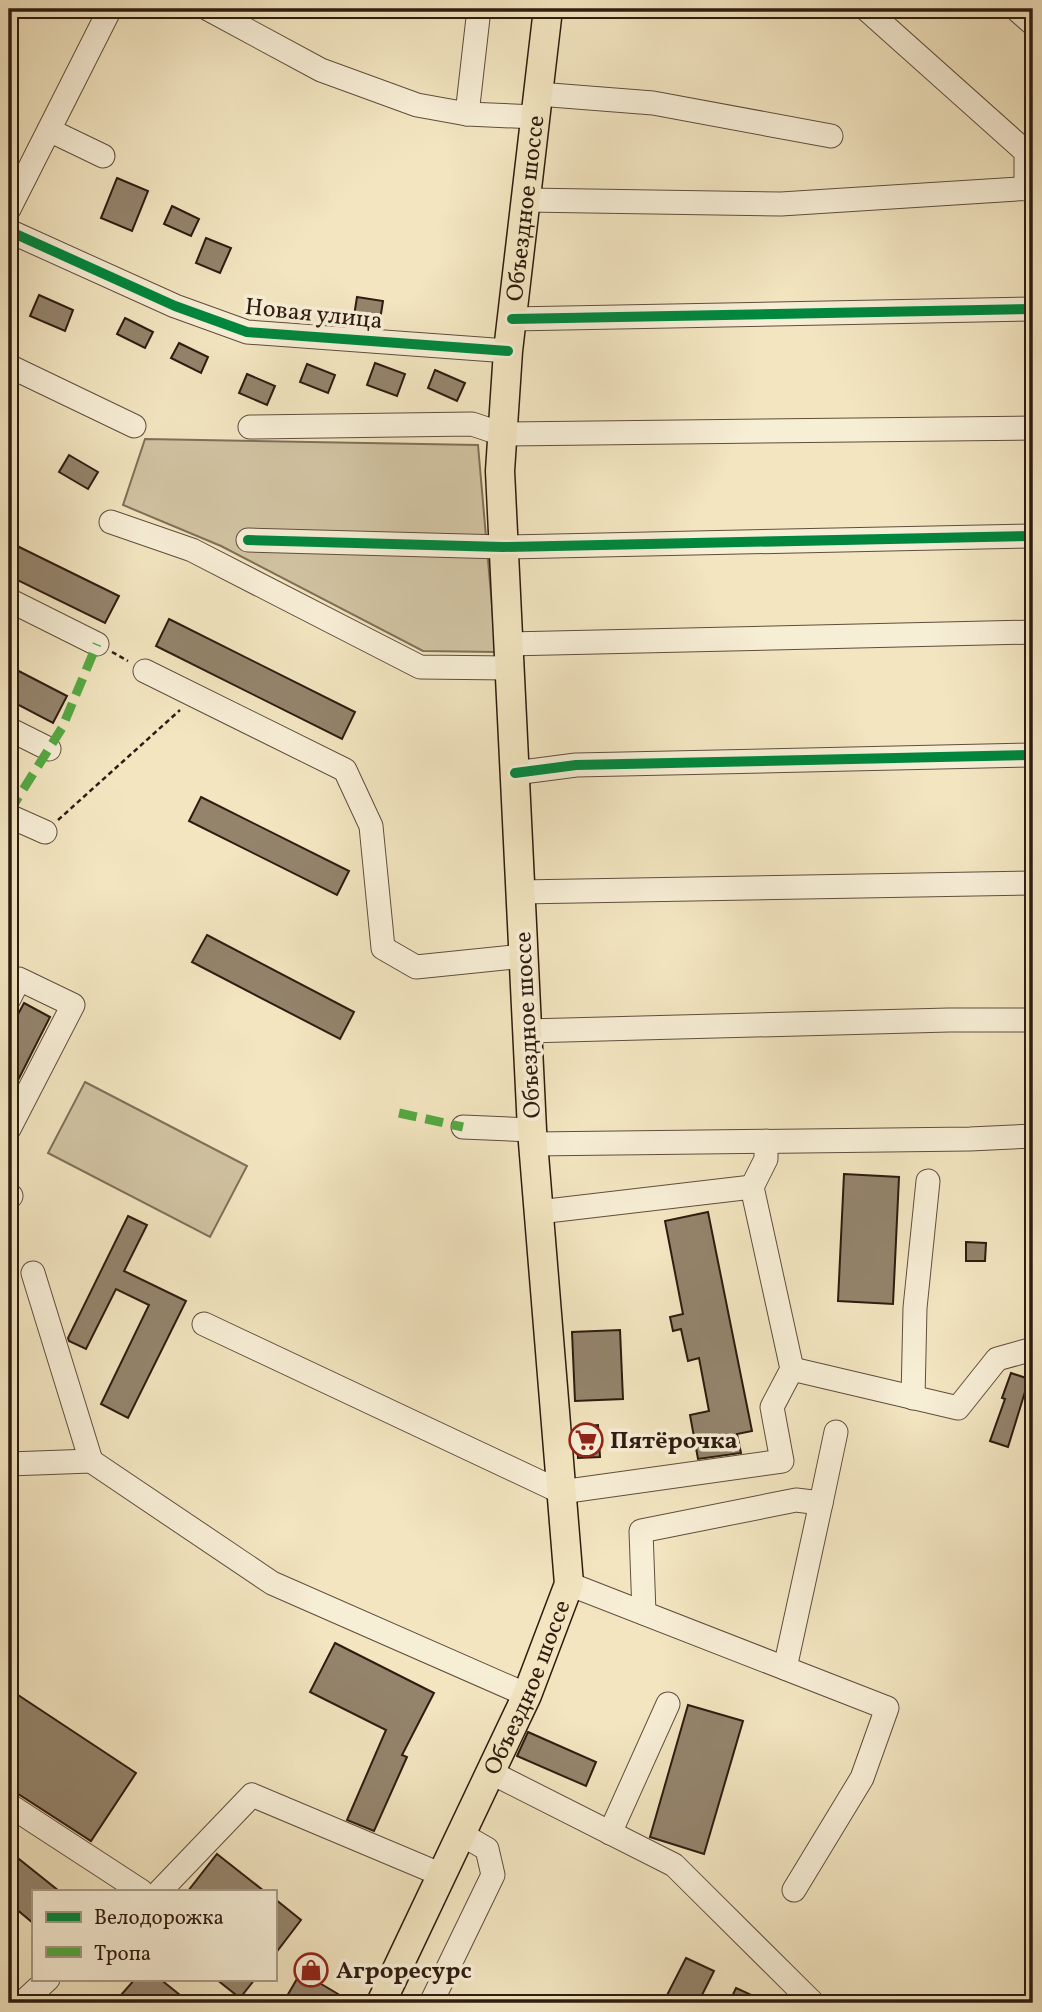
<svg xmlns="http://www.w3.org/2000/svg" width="1042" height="2012" viewBox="0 0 1042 2012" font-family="Vollkorn,serif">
	<rect width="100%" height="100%" fill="#f2e5c0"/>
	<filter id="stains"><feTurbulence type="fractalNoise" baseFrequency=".00286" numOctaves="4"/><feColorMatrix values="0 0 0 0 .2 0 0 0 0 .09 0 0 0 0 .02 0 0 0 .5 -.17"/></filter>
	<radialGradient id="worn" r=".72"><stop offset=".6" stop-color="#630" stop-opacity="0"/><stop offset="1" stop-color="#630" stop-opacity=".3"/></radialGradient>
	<g fill="#d1c3a2" stroke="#806f59" stroke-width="2">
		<path d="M 145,439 L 478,445 L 496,652 L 423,651 L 221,546 L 123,505 Z"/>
		<path d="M 85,1082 L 247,1166 L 210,1237 L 48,1153 Z"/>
	</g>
	<g fill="#94846c" stroke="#2f1b10" stroke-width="2">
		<path d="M 117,178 L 148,191 L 132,231 L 101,218 Z"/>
		<path d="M 172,206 L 199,219 L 191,236 L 164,224 Z"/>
		<path d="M 206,238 L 231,248 L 220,273 L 196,263 Z"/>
		<path d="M 39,295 L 73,310 L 65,331 L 30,316 Z"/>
		<path d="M 357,297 L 383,301 L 380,320 L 354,316 Z"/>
		<path d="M 125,318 L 153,332 L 145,348 L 117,334 Z"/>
		<path d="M 179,343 L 208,357 L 201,373 L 171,358 Z"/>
		<path d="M 375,363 L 405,374 L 397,396 L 367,385 Z"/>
		<path d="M 307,364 L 335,375 L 328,393 L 300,382 Z"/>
		<path d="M 435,370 L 465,383 L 457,401 L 428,388 Z"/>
		<path d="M 247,374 L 275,386 L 267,405 L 239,393 Z"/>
		<path d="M 69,455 L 98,472 L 88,489 L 59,472 Z"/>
		<path d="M 9,542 L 119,596 L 105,623 L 9,576 Z"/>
		<path d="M 169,619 L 355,712 L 342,739 L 156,646 Z"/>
		<path d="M 9,666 L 67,696 L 53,723 L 9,700 Z"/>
		<path d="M 201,797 L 349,871 L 337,895 L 189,821 Z"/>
		<path d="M 207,935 L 354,1012 L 340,1039 L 192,962 Z"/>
		<path d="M 24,1003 L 50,1017 L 9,1098 L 9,1031 Z"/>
		<path d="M 844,1174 L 899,1177 L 893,1304 L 838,1301 Z"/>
		<path d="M 708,1212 L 752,1431 L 737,1434 L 741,1453 L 698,1459 L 690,1415 L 709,1411 L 699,1358 L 688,1361 L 681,1329 L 673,1331 L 670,1317 L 683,1314 L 665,1221 Z"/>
		<path d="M 128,1216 L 147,1225 L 124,1271 L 186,1301 L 128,1418 L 101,1404 L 149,1305 L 116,1289 L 86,1349 L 69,1341 L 68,1338 Z"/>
		<path d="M 966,1242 L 986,1243 L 985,1261 L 966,1261 Z"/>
		<path d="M 620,1330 L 623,1399 L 575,1401 L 572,1332 Z"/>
		<path d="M 1011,1373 L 1029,1379 L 1008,1447 L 990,1441 L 1005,1399 L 1002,1398 Z"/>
		<path d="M 598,1425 L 600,1457 L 578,1458 L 576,1427 Z"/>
		<path d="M 335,1643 L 434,1693 L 402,1755 L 407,1757 L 374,1831 L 347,1820 L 386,1730 L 310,1692 Z"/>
		<path d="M 9,1689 L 136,1773 L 91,1841 L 9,1788 Z"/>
		<path d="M 688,1705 L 743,1721 L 704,1854 L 650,1837 Z"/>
		<path d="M 528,1732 L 596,1762 L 586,1786 L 517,1756 Z"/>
		<path d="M 9,1851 L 59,1891 L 33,1891 L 33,1923 L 9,1903 Z"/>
		<path d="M 217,1854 L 264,1891 L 188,1891 Z"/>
		<path d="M 275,1899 L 301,1920 L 275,1954 Z"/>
		<path d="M 686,1958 L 714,1971 L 698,2003 L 663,2003 Z"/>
		<path d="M 301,1972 L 338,1994 L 332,2003 L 283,2003 Z"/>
		<path d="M 135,1979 L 160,1979 L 190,2003 L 114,2003 Z"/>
		<path d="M 216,1979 L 255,1979 L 240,1998 Z"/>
		<path d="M 736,1988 L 769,2003 L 729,2003 Z"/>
	</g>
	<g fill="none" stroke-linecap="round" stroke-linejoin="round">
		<defs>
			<g id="minor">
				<path d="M 208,9 L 321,70 L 417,105 L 467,114 L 536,117"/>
				<path d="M 866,9 L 1026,152 L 1026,189"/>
				<path d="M 1016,9 L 1033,24"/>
				<path d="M 538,94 L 653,103 L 831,136"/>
				<path d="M 467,114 L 479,9"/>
				<path d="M 49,130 L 103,156"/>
				<path d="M 526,200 L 781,204 L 1033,188"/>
				<path d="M 9,209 L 110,9"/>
				<path d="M 9,231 L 175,306 L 247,332 L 508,351"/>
				<path d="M 512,319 L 1033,309"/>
				<path d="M 9,366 L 134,426"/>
				<path d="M 250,427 L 472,424 L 502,434 L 1033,428"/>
				<path d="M 111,522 L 192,550 L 420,667 L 509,668"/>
				<path d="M 248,540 L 503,547 L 1033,536"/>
				<path d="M 9,600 L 97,644"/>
				<path d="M 508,644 L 1033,632"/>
				<path d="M 145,671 L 345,770 L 371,826 L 383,948 L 416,967 L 524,956"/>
				<path d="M 9,729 L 49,749"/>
				<path d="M 515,773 L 576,765 L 1033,755"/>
				<path d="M 9,816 L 45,832"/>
				<path d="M 520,892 L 1033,883"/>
				<path d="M 9,999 L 19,979 L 73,1005 L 9,1129"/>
				<path d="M 527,1031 L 949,1020 L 1033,1020"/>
				<path d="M 463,1127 L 532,1130"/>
				<path d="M 533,1144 L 970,1139 L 1033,1136"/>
				<path d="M 752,1187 L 766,1159 L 766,1141"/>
				<path d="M 9,1195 L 11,1196"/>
				<path d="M 33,1273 L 91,1461"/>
				<path d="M 204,1324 L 561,1492 L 782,1461 L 772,1407 L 792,1369 L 752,1187 L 539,1212"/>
				<path d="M 792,1369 L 958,1408 L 997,1359 L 1033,1349"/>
				<path d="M 913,1398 L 915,1308 L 928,1181"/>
				<path d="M 9,1464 L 91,1461 L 272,1583 L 527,1695"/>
				<path d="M 821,1503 L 836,1432"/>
				<path d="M 569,1584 L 887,1708 L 862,1778 L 794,1890"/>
				<path d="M 644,1613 L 641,1531 L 796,1500 L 821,1503 L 785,1668"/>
				<path d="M 490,1772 L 674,1865 L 813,2003"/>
				<path d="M 9,1805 L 141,1891"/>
				<path d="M 610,1833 L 668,1704"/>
				<path d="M 160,1891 L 252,1795 L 442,1875"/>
				<path d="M 16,2003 L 23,2002 L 48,1979"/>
				<path d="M 431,2003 L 493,1875 L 487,1849 L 461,1834"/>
			</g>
			<g id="major">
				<path id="s1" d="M 381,2003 L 527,1695 L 569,1584 L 532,1130 L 500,471 L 508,351 L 548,9"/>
			</g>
		</defs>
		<use href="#minor" stroke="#604e3c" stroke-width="25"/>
		<use href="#major" stroke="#2f1b10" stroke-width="31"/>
		<g stroke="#2f1b10" stroke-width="2.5" stroke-dasharray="5 3.5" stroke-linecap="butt">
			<path d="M 112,652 L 128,661"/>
			<path d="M 58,820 L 180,710"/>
		</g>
		<use href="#minor" stroke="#f7eed6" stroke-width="23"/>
		<use href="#major" stroke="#f2e5c0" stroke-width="28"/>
		<g stroke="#54a942" stroke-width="9" stroke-dasharray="18 9" stroke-linecap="butt">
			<path d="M 9,812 L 62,728 L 97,644"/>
			<path d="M 399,1113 L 463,1127"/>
		</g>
		<defs>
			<g id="cycleway">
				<path d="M 9,231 L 175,306 L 247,332 L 508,351"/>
				<path d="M 512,319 L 1033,309"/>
				<path d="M 248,540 L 503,547 L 1033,536"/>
				<path d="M 515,773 L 576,765 L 1033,755"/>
			</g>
		</defs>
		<use href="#cycleway" stroke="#f7eed6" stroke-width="15"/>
		<use href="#cycleway" stroke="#00873e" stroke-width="10"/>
	</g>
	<defs>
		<symbol id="supermarket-ring" viewBox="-11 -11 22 22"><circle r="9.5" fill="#f7eed6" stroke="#8f2418" stroke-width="1.5"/><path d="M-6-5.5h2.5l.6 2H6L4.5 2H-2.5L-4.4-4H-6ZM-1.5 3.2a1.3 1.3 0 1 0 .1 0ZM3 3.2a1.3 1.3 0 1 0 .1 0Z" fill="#8f2418"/></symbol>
		<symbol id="shop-ring" viewBox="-11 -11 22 22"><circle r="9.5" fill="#f7eed6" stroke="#8f2418" stroke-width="1.5"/><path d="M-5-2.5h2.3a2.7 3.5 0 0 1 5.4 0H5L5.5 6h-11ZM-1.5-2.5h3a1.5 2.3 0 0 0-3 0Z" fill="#8f2418"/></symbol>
	</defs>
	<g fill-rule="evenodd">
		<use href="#supermarket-ring" x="567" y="1421" width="38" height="38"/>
		<use href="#shop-ring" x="292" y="1951" width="38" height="38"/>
	</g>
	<g text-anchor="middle" stroke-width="7" stroke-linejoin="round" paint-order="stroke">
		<g font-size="24" fill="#2f1b10" stroke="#f7eed6">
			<text dy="8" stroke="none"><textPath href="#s1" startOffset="1839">Объездное шоссе</textPath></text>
			<text transform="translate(314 313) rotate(6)" y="8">Новая улица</text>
			<text transform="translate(527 1025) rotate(-93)" y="8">Объездное шоссе</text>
			<text dy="8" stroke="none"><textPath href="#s1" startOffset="348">Объездное шоссе</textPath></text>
		</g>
		<g font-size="24" font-weight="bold" fill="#2f1b10" stroke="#f7eed6" text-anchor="start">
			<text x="610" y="1448">Пятёрочка</text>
			<text x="336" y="1978">Агроресурс</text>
		</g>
	</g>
	<rect width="1042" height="2012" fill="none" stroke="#f2e5c0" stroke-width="35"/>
	<rect x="10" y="10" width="1021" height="1991" fill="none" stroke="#2f1b10" stroke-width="3.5"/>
	<rect x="18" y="18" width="1007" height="1977" fill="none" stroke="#2f1b10" stroke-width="2"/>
	<rect x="32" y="1890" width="245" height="91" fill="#f7eed6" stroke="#a79a87" stroke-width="2"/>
	<rect x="46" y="1912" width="35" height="10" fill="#00873e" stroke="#a79a87" stroke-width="2"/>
	<text x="94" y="1924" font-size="21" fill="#2f1b10">Велодорожка</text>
	<rect x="46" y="1947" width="35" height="10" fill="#54a942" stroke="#a79a87" stroke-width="2"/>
	<text x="94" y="1960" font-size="21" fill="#2f1b10">Тропа</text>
	<rect width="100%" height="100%" filter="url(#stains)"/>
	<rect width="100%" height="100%" fill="url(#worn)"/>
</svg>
